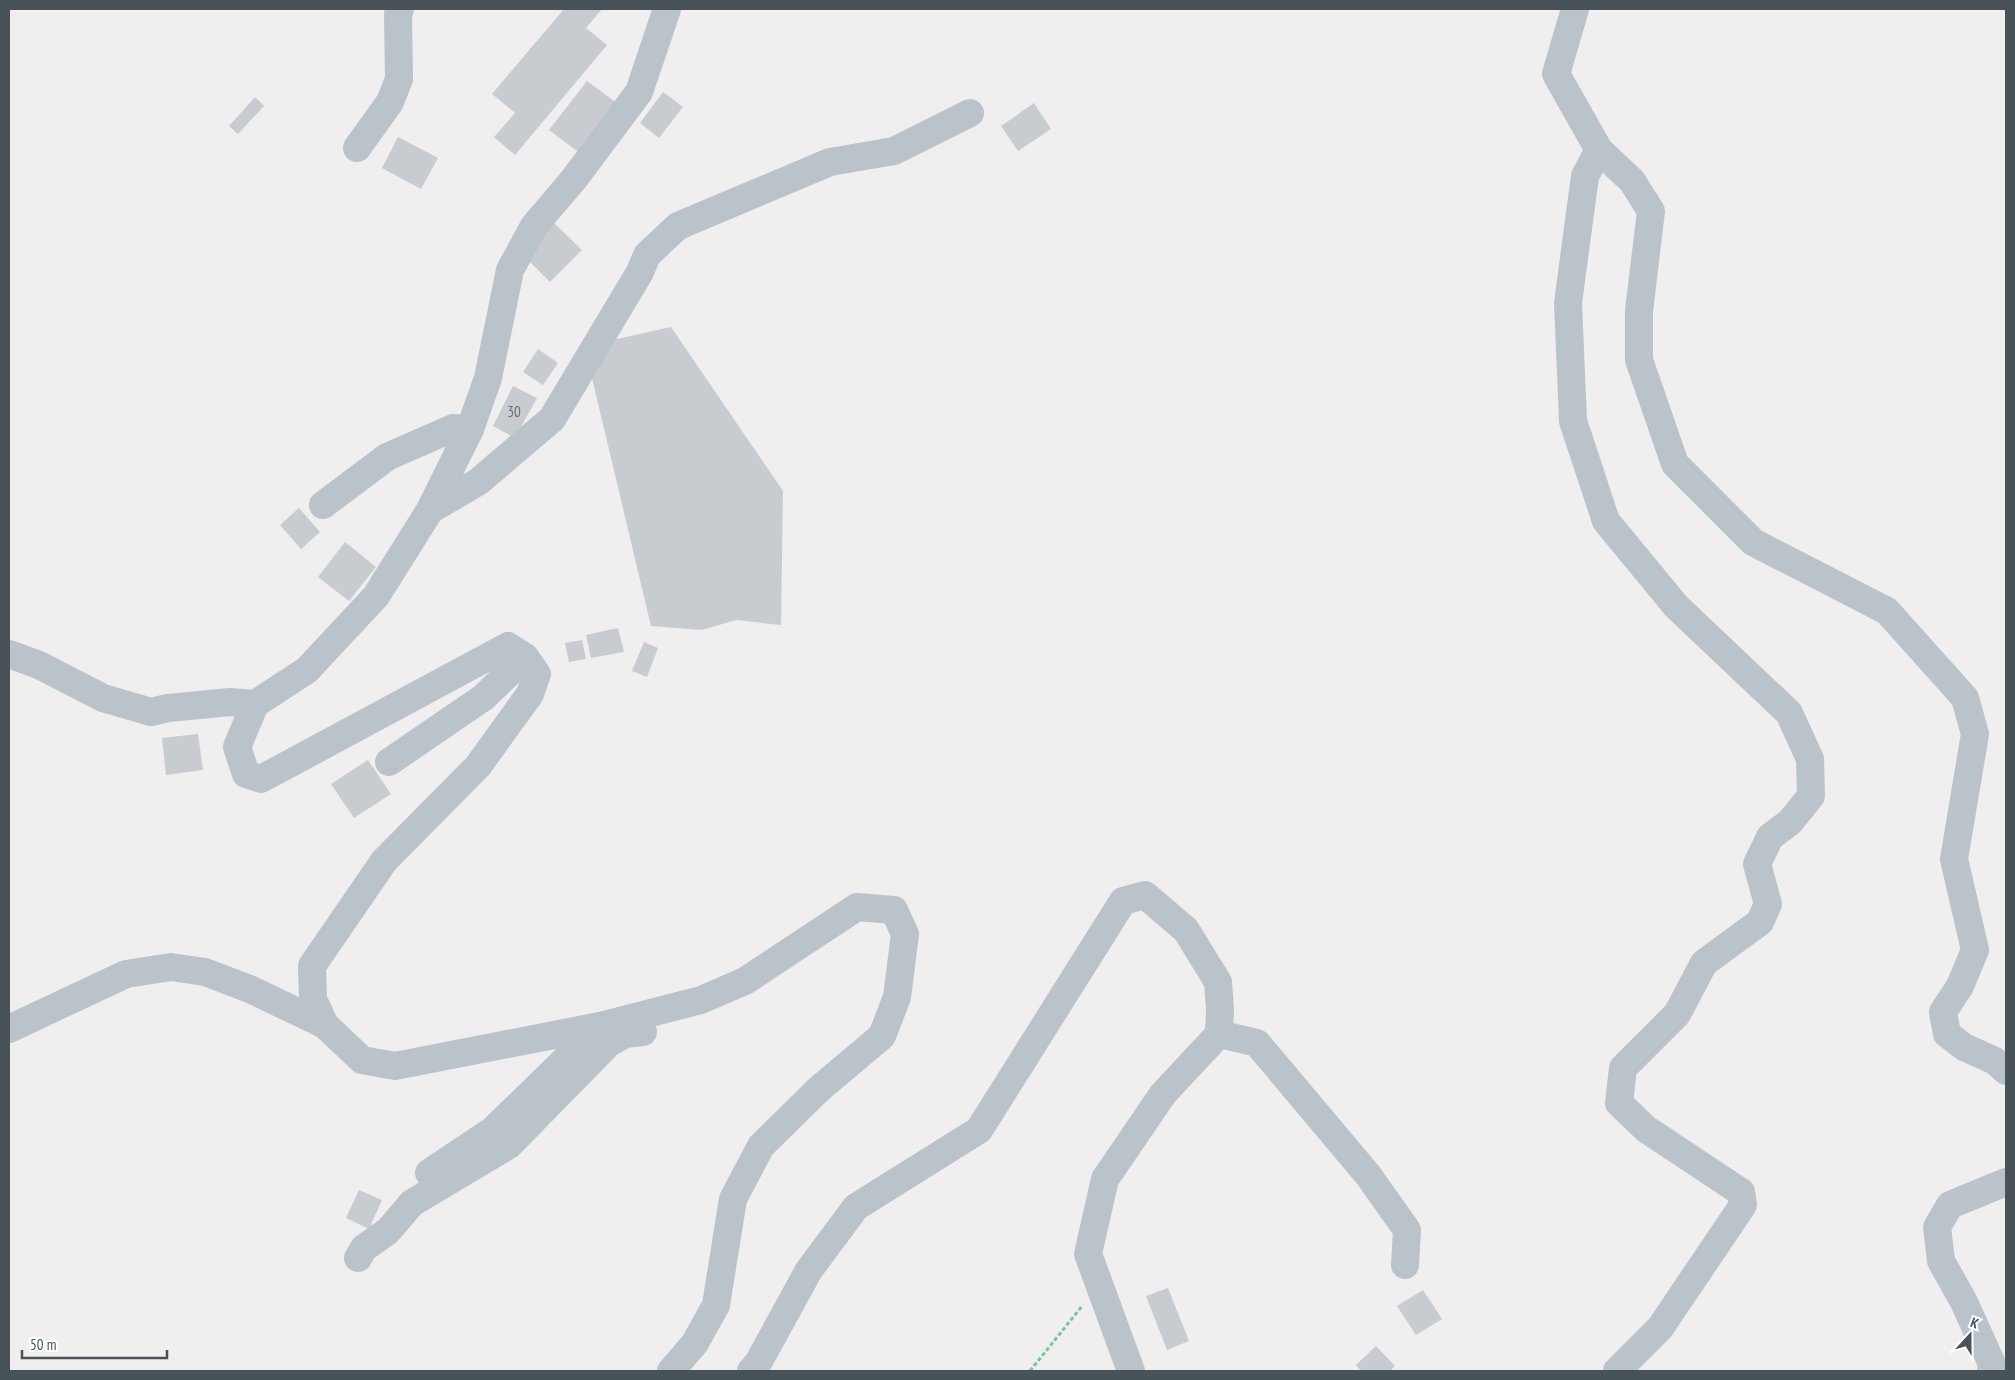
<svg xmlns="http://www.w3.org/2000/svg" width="2015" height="1380" viewBox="0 0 2015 1380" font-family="'PT Sans Narrow',sans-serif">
	<rect width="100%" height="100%" fill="#f0eeee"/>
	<g fill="#c8cbd0">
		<path d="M 564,9 L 602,9 L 586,28 L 607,45 L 515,155 L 494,137 L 515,113 L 492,94 Z"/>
		<path d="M 587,81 L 622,107 L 585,157 L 549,130 Z"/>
		<path d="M 663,92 L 683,107 L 659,138 L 640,123 Z"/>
		<path d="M 255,97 L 264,106 L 238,134 L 229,126 Z"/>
		<path d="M 1034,103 L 1051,129 L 1018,151 L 1001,126 Z"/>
		<path d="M 398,137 L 438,158 L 421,189 L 382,168 Z"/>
		<path d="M 554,223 L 582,250 L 550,282 L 523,255 Z"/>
		<path d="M 671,327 L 783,491 L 781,625 L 736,620 L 702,630 L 651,626 L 592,378 L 608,341 Z"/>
		<path d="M 538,349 L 558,363 L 543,385 L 523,372 Z"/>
		<path d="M 513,386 L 537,398 L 515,438 L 493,426 Z"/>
		<path d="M 299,508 L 320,532 L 301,549 L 280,525 Z"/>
		<path d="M 345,542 L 376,567 L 349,601 L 318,577 Z"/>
		<path d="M 618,628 L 624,652 L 591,658 L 586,635 Z"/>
		<path d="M 582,640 L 586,659 L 569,662 L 565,643 Z"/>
		<path d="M 644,642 L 658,648 L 647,677 L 632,671 Z"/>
		<path d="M 198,734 L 203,770 L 166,775 L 162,738 Z"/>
		<path d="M 368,760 L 391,794 L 354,818 L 331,784 Z"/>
		<path d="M 359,1190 L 382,1200 L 369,1229 L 346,1218 Z"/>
		<path d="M 1168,1288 L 1189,1341 L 1167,1350 L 1146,1296 Z"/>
		<path d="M 1423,1290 L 1442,1319 L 1416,1335 L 1397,1306 Z"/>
		<path d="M 1376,1346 L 1395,1366 L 1390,1371 L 1361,1371 L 1356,1365 Z"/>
	</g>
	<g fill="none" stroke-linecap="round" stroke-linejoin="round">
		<path stroke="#7bc59a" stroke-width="3" stroke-dasharray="4 2.5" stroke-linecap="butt" d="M 1030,1371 L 1083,1305"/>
		<g stroke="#bac3c9" stroke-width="28">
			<path d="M 667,9 L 639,92 L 574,179 L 534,226 L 510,270 L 488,378 L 470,429 L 430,510 L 376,596 L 307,670 L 255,704 L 237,747 L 246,774 L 261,779 L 508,646 L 525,657 L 537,674 L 530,694 L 478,766 L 384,861 L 312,966 L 313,999 L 325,1025 L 362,1060 L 395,1066 L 600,1026 L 701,1000 L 745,981 L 857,907 L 894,910 L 905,934 L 897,997 L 882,1036 L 819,1089 L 761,1146 L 733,1199 L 716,1305 L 695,1343 L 671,1371"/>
			<path d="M 1575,9 L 1556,74 L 1599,150"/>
			<path d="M 357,148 L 390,102 L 399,79 L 398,14 L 400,9"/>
			<path d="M 323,505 L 387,457 L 453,428 L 470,429"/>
			<path d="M 430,510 L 478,482 L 552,419 L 640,272 L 647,255 L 678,226 L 830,162 L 894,151 L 970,113"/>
			<path d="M 9,654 L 39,665 L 103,698 L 151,712 L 168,708 L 230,702 L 255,704"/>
			<path d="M 389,762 L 484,697 L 525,657"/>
			<path d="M 9,1029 L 126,974 L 171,967 L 205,972 L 252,990 L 325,1025"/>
			<path d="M 1219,1034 L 1257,1043 L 1368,1175 L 1407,1230 L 1405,1265"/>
			<path d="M 429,1173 L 492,1131 L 600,1026"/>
			<path d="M 358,1258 L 364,1248 L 388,1231 L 412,1203 L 509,1145 L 609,1043 L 625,1034 L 643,1032"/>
			<path d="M 751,1371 L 758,1363 L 809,1270 L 856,1207 L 979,1130 L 1123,901 L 1145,895 L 1186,930 L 1218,982 L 1220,1009 L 1219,1034 L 1163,1094 L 1105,1179 L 1088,1254 L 1131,1371"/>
			<path d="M 1617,1371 L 1660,1328 L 1743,1205 L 1741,1192 L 1646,1129 L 1619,1103 L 1623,1068 L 1677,1014 L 1704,963 L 1760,922 L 1768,904 L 1757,864 L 1770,837 L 1790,822 L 1811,796 L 1810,759 L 1789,713 L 1676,606 L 1606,521 L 1573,421 L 1568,303 L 1585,176 L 1599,150 L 1632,181 L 1651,211 L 1639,311 L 1639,360 L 1675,464 L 1753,542 L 1887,611 L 1965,698 L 1975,734 L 1954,859 L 1975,950 L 1960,986 L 1943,1012 L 1947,1034 L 1964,1047 L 1995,1061 L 2006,1071"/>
			<path d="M 1991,1371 L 1992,1364 L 1964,1302 L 1941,1261 L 1937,1227 L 1950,1205 L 2006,1182"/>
		</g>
	</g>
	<g text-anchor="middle" stroke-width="4.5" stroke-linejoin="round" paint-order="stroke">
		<g font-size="15" fill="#677077">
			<text x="514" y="417">30</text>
		</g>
	</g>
	<rect width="2015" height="1380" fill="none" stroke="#475259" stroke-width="20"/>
	<g transform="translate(1970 1335) rotate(21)" stroke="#ffffff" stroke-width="4" paint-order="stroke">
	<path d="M0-4L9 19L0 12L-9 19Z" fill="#475259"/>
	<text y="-8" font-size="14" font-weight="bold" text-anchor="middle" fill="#475259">K</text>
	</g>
	<path d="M22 1350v8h145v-8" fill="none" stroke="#475259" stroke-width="2.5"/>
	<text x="30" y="1350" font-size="15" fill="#475259" stroke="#ffffff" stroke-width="4" paint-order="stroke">50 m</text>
</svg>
